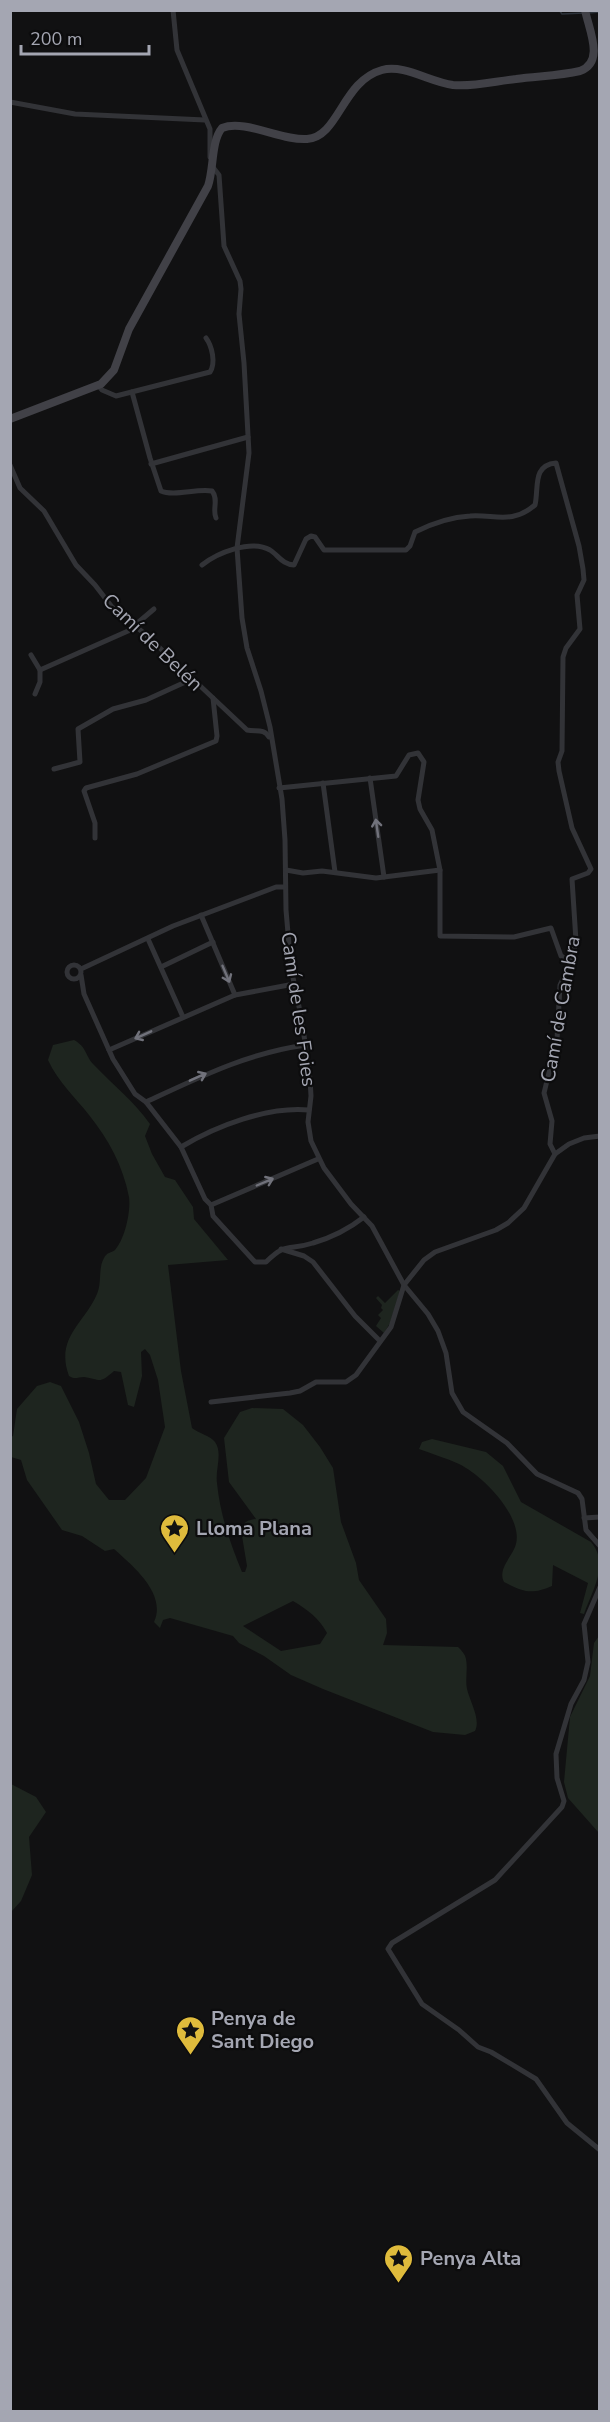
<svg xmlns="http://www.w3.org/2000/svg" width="610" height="2422" viewBox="0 0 610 2422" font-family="'Nunito Sans',sans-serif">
	<rect width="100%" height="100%" fill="#111112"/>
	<g fill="#1e251f" fill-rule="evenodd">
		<path d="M 74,1040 C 87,1047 85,1056 94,1065 C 113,1085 134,1101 150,1124 L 145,1136 L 152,1154 L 165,1177 L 175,1180 L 193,1207 L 194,1219 L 228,1260 L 168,1265 L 181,1371 L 192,1428 C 198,1433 211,1436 215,1442 C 223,1453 215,1470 217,1483 C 220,1514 230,1543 242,1572 L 245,1572 L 247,1566 L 241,1530 C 244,1521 248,1520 256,1519 L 229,1482 L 224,1438 L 240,1412 L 252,1408 L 283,1409 L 303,1425 L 320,1447 L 333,1468 L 341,1522 L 356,1563 L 359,1580 L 386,1619 L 387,1633 L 383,1645 L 458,1647 C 462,1651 465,1654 466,1659 C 468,1669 465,1679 467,1689 C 470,1702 481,1719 475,1731 L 465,1735 L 433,1732 L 323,1689 L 291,1675 L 264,1656 L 239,1643 L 233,1636 L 170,1618 L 163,1620 L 160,1628 L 154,1622 C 167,1594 133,1566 114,1549 L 105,1551 L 82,1536 L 62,1530 L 27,1480 L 21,1460 L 11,1457 L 11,1437 L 13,1436 L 17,1409 L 37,1386 L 50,1382 L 61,1386 L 79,1422 L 89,1453 L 96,1484 L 109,1500 L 125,1500 L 146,1478 L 165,1427 L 158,1380 L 150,1355 L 145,1349 L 141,1352 L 142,1376 L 134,1407 L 128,1405 L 121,1372 L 114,1371 C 98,1385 101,1379 84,1377 C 77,1377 76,1380 69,1376 C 55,1338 84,1324 97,1294 C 102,1283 98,1268 104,1258 C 107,1252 111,1253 115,1250 C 125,1239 131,1211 129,1197 C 123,1166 109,1140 89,1115 C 75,1097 58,1082 48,1060 L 53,1045 ZM 293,1601 C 308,1610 319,1618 327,1633 L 320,1644 L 281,1651 L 243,1626 Z"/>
		<path d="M 398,1290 L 400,1291 L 390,1323 L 384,1333 L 376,1326 L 381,1318 L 378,1315 L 383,1310 L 381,1308 L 382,1305 L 376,1298 L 378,1296 L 385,1303 Z"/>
		<path d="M 432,1439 L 486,1452 L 503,1466 L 521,1502 L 591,1542 C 610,1564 592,1591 584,1614 L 580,1613 L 588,1583 L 553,1565 L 552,1586 C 531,1595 524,1592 504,1582 C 497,1569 513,1556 516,1544 C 523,1516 482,1475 459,1464 C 446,1458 432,1454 419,1449 L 422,1442 Z"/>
		<path d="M 599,1636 L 599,1833 L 568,1798 L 564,1782 L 570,1717 L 590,1676 L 594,1643 Z"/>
		<path d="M 11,1784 L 36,1797 L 46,1812 L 29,1837 L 32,1875 L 21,1901 L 11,1912 Z"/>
	</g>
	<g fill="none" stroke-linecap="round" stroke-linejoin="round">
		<g stroke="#2c323a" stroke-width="1.5">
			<path d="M 559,10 L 562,14 L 584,13"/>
			<path d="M 588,13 L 600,12"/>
		</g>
		<g stroke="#323337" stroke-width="5">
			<path d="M 173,10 L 177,50 L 210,129 L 210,157"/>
			<path d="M 10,102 L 75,114 L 205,120"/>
			<path d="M 212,166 L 219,175 L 224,246 L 240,281 L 241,289 L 239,314 L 244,363 L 249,453 L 237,548 L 242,618 L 247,648 L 261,691 L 270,727 L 282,799 L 285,840 L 286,910 L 291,968 L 302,1021 L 310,1079 L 311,1096 L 308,1122 L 311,1141 L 324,1168 L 351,1204 L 372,1226 L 404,1285 L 428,1314 L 438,1331 L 446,1353 L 452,1393 L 463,1412 L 507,1443 L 537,1474 L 578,1493 L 582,1499 L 586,1530 L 600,1546"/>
			<path d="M 98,385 L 102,390 L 116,396 L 210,372 C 216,363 212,346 206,338"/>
			<path d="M 132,392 L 150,458 L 161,491 C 174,497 197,488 212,491 C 219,499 212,510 216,518"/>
			<path d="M 151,464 L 248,437"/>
			<path d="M 10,465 L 20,488 L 44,511 L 76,565 L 95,585 L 112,607 L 145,634 L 247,730 C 256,732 264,728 269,737"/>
			<path d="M 202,565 C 217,553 251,539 270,550 C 278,555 283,565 294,565 L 306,539 L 311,536 L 315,537 L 324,550 L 406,550 L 410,546 L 415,532 C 431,524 452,517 470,516 C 494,514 512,525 535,505 C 539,488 532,465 556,463 L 579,546 L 583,569 L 584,580 L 577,595 L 580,629 L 566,648 L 563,657 L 562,751 L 558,762 L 559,771 L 572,828 L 591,869 L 588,873 L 572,879 L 576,941 L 571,962 L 560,985 L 557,1040 L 544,1093 L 552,1121 L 550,1144 L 555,1154"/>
			<path d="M 31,655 L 40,670 L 128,631 L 154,609"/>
			<path d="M 35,694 L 40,682 L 40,670"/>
			<path d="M 54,769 L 80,762 L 78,729 L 113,709 L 146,700 L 192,679"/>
			<path d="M 370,778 L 384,877"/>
			<path d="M 323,783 L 335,872"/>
			<path d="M 279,788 L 396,776 L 409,755 L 418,753 L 424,762 L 418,800 L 420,809 L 432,830 L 440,870 L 440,936 L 514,937 L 551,928 L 561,956 L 571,962"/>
			<path d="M 95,838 L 95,823 L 84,791 L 86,788 L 137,774 L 216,741 L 217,736 L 213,698"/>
			<path d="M 286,870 L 303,873 L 322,871 L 376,878 L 440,870"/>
			<path d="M 201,915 L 235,995"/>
			<path d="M 148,939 L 183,1017"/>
			<circle cx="74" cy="972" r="7"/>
			<path d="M 161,967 L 213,942"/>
			<path d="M 81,969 L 173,926 L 276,887 L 284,887"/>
			<path d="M 81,975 L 84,994 L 113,1059 L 135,1094 L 146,1102 L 181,1147 L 205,1199 L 211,1205 L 213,1216 L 255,1262 L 266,1262 C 287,1241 289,1251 313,1243 C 330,1238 350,1228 364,1217"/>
			<path d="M 109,1050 L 235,995 L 294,984"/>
			<path d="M 146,1102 C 198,1078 247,1053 306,1045"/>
			<path d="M 181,1147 C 216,1126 268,1106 309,1110"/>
			<path d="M 211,1205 L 318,1159"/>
			<path d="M 281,1249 L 304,1256 L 313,1262 L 355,1316 L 380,1341"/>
			<path d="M 211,1402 L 290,1393 L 300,1391 L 316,1382 L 346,1382 L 356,1375 L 391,1327 L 404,1285 L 424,1260 L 435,1252 L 496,1230 L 508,1223 L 524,1208 L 555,1154 L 569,1144 L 584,1138 L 600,1136"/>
			<path d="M 584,1518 L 600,1517"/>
			<path d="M 600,1587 L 584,1624 L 588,1662 L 584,1680 L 571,1704 L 556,1754 L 557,1778 L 564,1801 L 562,1807 L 495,1880 L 392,1943 L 388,1949 L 422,2004 L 459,2030 L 478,2047 L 491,2052 L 536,2079 L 567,2123 L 600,2150"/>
		</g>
		<path stroke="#414147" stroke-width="8" d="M 10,419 L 101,384 L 114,370 L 129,329 L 208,186 C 214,169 211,141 222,128 C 245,119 282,141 307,139 C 339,137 342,81 382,70 C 404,64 430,82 453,85 C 473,87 496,81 516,79 C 537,76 559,76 580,71 C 605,62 589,30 585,10"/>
	</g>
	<defs><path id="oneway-shaft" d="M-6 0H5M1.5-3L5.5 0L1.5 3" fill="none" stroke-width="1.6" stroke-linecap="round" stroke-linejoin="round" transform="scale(1.5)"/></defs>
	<g stroke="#71727b">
		<use href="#oneway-shaft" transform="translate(377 828) rotate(-98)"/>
		<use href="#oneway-shaft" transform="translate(226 974) rotate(67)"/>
		<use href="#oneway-shaft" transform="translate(143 1035) rotate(156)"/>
		<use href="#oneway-shaft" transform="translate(198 1077) rotate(-24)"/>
		<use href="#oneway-shaft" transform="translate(265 1182) rotate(-23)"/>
	</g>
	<defs>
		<symbol id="sight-pin" viewBox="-11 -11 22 30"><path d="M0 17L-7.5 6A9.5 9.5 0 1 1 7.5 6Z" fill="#dfbb3c" stroke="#0c0c0d"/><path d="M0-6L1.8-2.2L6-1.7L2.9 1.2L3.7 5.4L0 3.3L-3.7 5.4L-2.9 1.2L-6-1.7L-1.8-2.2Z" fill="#111"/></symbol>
	</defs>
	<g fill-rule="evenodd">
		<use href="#sight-pin" x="158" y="1512" width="33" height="45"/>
		<use href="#sight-pin" x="174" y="2014" width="33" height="45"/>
		<use href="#sight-pin" x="382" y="2242" width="33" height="45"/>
	</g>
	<g text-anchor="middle" stroke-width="4.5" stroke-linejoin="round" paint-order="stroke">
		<g font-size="20" fill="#a4a6b2" stroke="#0c0c0d">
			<text transform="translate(153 642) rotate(44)" y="7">Camí de Belén</text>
			<text transform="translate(299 1009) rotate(82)" y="7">Camí de les Foies</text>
			<text transform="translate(560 1009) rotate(-80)" y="7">Camí de Cambra</text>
		</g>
		<g font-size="20" font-weight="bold" fill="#a4a6b2" stroke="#0c0c0d" text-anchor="start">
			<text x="196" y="1535">Lloma Plana</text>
			<text x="211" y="2025">Penya de<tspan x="211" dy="23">Sant Diego</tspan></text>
			<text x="420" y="2265">Penya Alta</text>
		</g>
	</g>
	<rect width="610" height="2422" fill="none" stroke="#a4a6b2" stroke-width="24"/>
	<path d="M21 45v9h128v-9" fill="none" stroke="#a4a6b2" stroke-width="3"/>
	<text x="30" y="45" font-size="18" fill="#a4a6b2" stroke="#0c0c0d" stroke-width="4.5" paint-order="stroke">200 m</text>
</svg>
